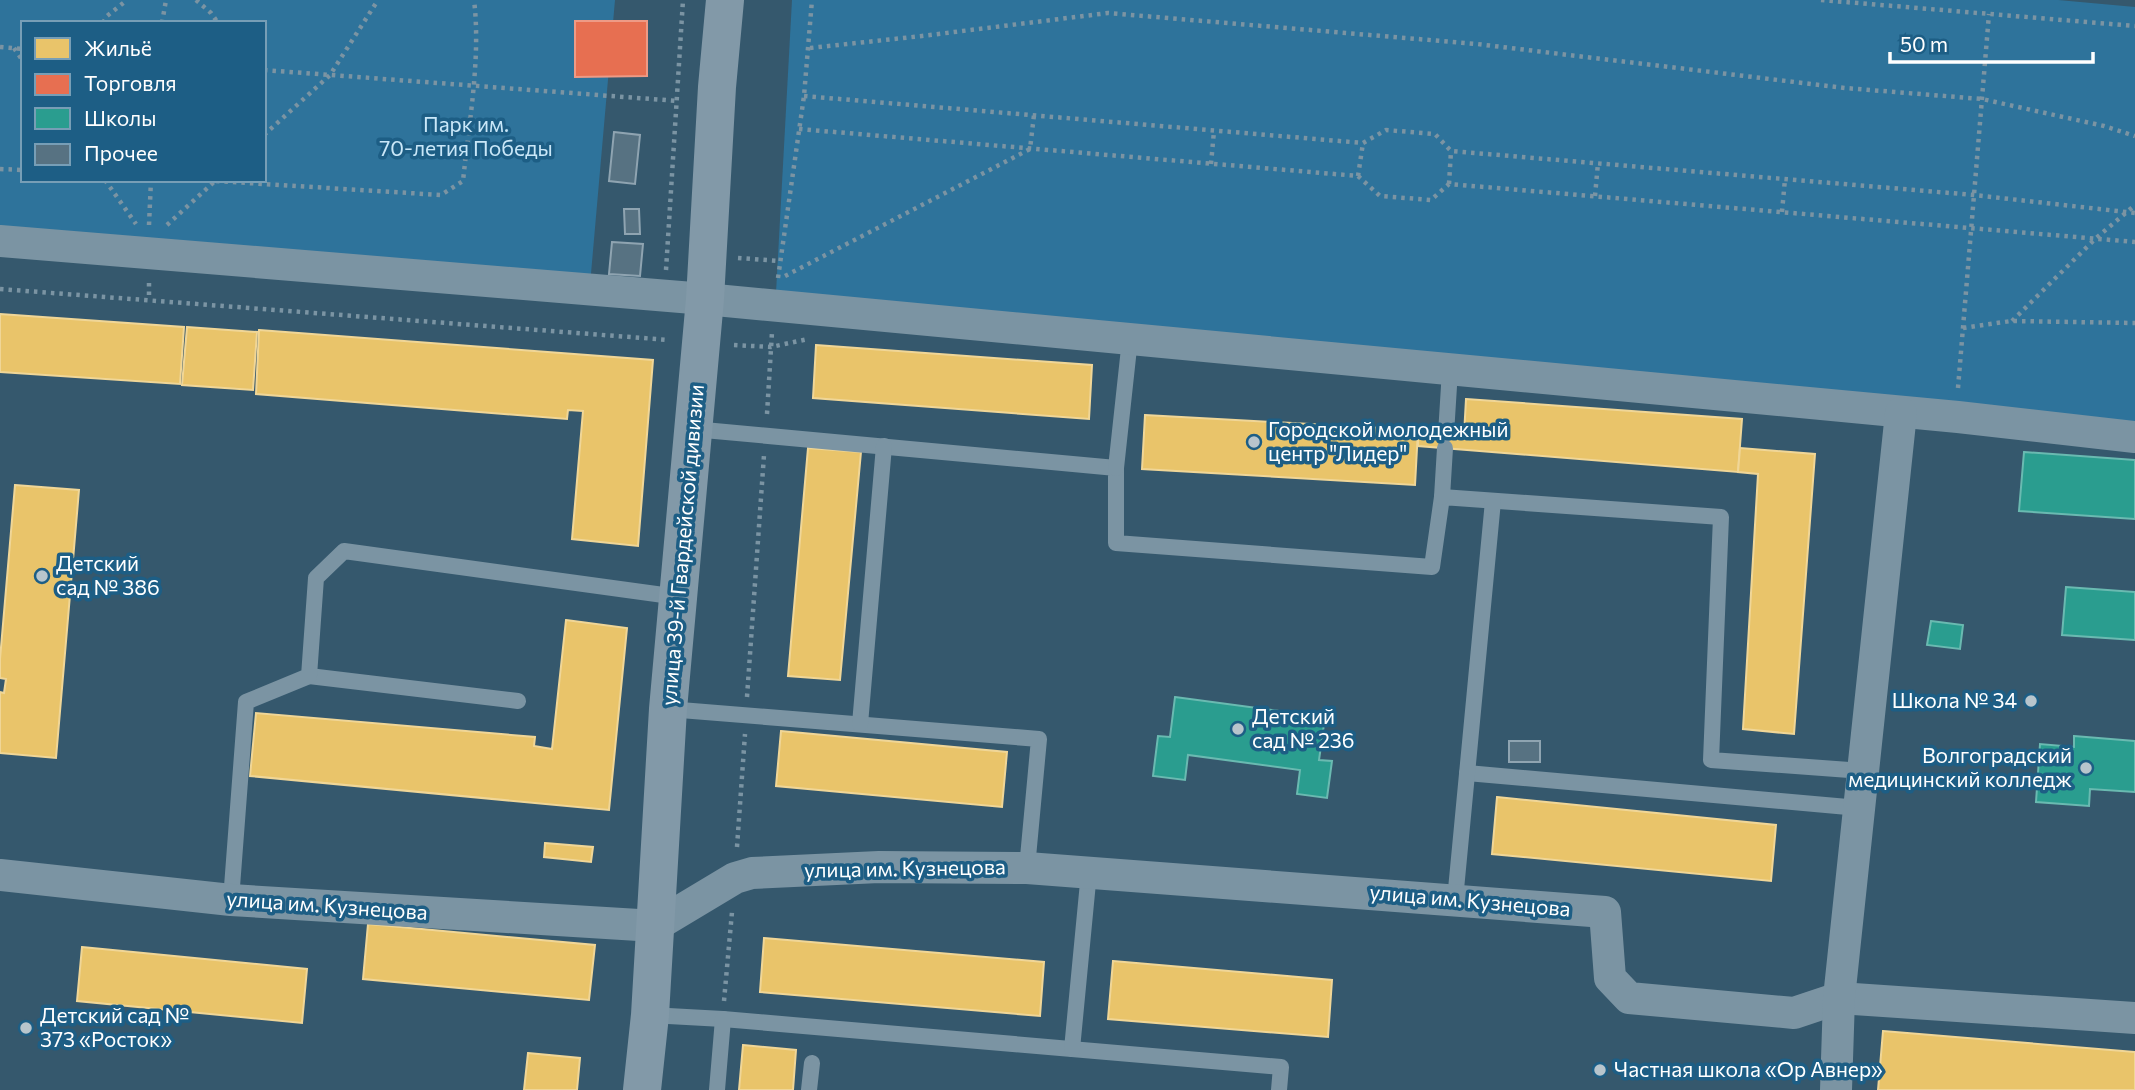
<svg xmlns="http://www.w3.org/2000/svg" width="2135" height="1090" viewBox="0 0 2135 1090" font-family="Commissioner,sans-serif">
	<rect width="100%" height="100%" fill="#35586d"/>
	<g fill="#2e739b" fill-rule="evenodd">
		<path d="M 0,0 L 615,0 L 590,285 L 0,237 ZM 23,23 L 264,23 L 264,180 L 23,180 Z"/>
		<path d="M 792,0 L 2058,0 L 2135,7 L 2135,426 L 776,293 Z"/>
	</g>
	<g fill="#e9c46a" stroke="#f0d697" stroke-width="2">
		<path d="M 0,314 L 184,327 L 180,384 L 0,372 Z"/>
		<path d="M 187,327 L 257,332 L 253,390 L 182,385 Z"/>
		<path d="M 259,330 L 653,360 L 638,546 L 572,539 L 583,411 L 568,410 L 567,419 L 256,394 Z"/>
		<path d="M 816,345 L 1092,365 L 1089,419 L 813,398 Z"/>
		<path d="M 1466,399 L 1742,419 L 1738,472 L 1418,446 L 1418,431 L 1464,435 Z"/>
		<path d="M 1145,415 L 1418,430 L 1415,485 L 1142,469 Z"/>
		<path d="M 808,448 L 861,452 L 840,680 L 788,676 Z"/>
		<path d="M 1740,448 L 1815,454 L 1794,734 L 1743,729 L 1758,474 L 1738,472 Z"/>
		<path d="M 15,485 L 79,490 L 56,758 L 0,753 L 0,692 L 4,693 L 6,679 L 0,678 L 0,659 Z"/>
		<path d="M 566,620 L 627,628 L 609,810 L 250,776 L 256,713 L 535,737 L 534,746 L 552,749 Z"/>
		<path d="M 781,731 L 1007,752 L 1002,807 L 776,786 Z"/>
		<path d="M 1497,797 L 1776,825 L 1771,881 L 1492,854 Z"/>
		<path d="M 545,843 L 593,847 L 591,862 L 544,857 Z"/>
		<path d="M 368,924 L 595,945 L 589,1000 L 363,979 Z"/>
		<path d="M 764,938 L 1044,962 L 1040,1016 L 760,992 Z"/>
		<path d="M 82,947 L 307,969 L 302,1023 L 77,1001 Z"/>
		<path d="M 1113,961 L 1332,980 L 1328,1037 L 1108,1019 Z"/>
		<path d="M 1883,1031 L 2135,1052 L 2135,1090 L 1878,1090 Z"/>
		<path d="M 743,1045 L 796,1050 L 793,1090 L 739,1090 Z"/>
		<path d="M 528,1053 L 580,1058 L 577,1090 L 524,1090 Z"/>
	</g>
	<path fill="#e76f51" stroke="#ee9a85" stroke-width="2" d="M 575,21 L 647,21 L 647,76 L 575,77 Z"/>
	<g fill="#2a9d8f" stroke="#6abab1" stroke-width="2">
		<path d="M 2024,452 L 2135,460 L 2135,519 L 2019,511 Z"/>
		<path d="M 2066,587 L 2135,592 L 2135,640 L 2062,635 Z"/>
		<path d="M 1931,621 L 1963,625 L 1960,649 L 1927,645 Z"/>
		<path d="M 1175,697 L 1325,717 L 1319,760 L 1332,761 L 1327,798 L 1297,794 L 1300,770 L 1188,755 L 1185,780 L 1153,776 L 1158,736 L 1170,737 Z"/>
		<path d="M 2074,736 L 2135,741 L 2135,792 L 2090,789 L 2089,806 L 2036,802 L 2040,744 L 2074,747 Z"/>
	</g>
	<g fill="#577282" stroke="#8fa4b1" stroke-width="2">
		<path d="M 614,132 L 640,135 L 635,184 L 609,181 Z"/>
		<path d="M 624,209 L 639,209 L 640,234 L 625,234 Z"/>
		<path d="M 612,242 L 643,244 L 640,276 L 609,274 Z"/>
		<rect x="1509" y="741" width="31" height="21"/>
	</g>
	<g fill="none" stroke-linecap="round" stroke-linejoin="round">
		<g stroke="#7b94a3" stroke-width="4.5" stroke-dasharray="3.5 5" stroke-linecap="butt">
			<path d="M 196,0 L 211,13 L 218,23"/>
			<path d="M 1821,0 L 2135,26"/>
			<path d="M 103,23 L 107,16 L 127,0"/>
			<path d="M 162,23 L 166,0"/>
			<path d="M 0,47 L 23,49"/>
			<path d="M 14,48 L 23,61"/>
			<path d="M 810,48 L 922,36 L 1108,13 L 1477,44 L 1845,88 L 1982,99 L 2104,126 L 2135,136"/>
			<path d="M 264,70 L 678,101"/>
			<path d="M 804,96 L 1363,143 L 1386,130 L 1435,134 L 1451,151 L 1974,195 L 2135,213"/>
			<path d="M 799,129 L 1358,176 L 1380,196 L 1431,200 L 1449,184 L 2135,242"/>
			<path d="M 264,135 L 330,75 L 378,0"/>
			<path d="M 1211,164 L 1214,131"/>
			<path d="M 0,169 L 23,170"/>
			<path d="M 1358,176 L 1363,143"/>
			<path d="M 105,180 L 136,224"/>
			<path d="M 199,180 L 441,195 L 463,181 C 469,123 481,57 474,0"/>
			<path d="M 1449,184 L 1451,151"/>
			<path d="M 1595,196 L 1598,163"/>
			<path d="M 1782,212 L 1785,179"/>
			<path d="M 149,225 L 151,180"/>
			<path d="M 167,225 L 215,181"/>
			<path d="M 738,258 L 780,261"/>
			<path d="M 666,270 L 683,0"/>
			<path d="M 785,276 L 1030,149 L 1034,115"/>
			<path d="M 778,278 L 804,96 L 812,0"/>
			<path d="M 149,283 L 149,300"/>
			<path d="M 0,289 L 669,340"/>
			<path d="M 2012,321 L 2095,239 L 2135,205"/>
			<path d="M 1963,328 L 2011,321 L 2135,323"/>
			<path d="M 734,345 L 771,347 L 808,339"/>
			<path d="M 1958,388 L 1989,14"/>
			<path d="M 767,414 L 772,332"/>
			<path d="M 747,697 L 764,455"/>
			<path d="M 737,847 L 745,734"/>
			<path d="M 724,1001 L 732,912"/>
		</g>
		<g stroke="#7b94a3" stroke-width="16">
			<path d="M 693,429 L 1116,468 L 1116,543 L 1432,567 L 1442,497 L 1721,517 L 1711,760 L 1863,771"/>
			<path d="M 1446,434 L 1450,370"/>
			<path d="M 1116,468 L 1130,339"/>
			<path d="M 1442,497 L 1445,448"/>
			<path d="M 309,676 L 518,701"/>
			<path d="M 668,709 L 1039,739 L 1027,868"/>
			<path d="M 860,724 L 884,446"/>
			<path d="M 1467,773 L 1859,808"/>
			<path d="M 231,900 L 246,702 L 309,676 L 316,578 L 344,551 L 678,597"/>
			<path d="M 1455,900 L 1493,501"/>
			<path d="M 650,1015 L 723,1019 L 1281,1067 L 1279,1090"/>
			<path d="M 1072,1049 L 1089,872"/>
			<path d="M 717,1090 L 723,1019"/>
			<path d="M 809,1090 L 812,1063"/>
		</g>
		<g stroke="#7b94a3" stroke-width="32">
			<path d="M 0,241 L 705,299 L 1958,417 L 2135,437"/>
			<path d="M 0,875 L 231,900 L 655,926 L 735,878 L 752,873 L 879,867 L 1027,868 L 1605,912 L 1610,978 L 1629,998 L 1794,1013 L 1839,998 L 2135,1018"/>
			<path d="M 1836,1090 L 1839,998 L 1901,413"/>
		</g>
		<path stroke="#8299a8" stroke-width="38" d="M 642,1090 L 650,1015 L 668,709 L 705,299 L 717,87 L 725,0"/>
	</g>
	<g fill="#b8c5cc" stroke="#1d5e85" stroke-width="2.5">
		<circle cx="1254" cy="442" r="7"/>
		<circle cx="42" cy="576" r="7"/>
		<circle cx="2031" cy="701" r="7"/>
		<circle cx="1238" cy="729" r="7"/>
		<circle cx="2086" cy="768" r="7"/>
		<circle cx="26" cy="1028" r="7"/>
		<circle cx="1600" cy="1070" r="7"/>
	</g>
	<g text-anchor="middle" stroke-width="7" stroke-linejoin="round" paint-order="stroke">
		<g font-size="21" fill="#c9e7f8" stroke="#1d5e85">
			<text x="466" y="132">Парк им.<tspan x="466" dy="24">70-летия Победы</tspan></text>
		</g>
		<g font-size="21" fill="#fff" stroke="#1d5e85" text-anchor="start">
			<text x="1268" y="437">Городской молодежный<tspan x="1268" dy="24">центр "Лидер"</tspan></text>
			<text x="56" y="571">Детский<tspan x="56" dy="24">сад № 386</tspan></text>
			<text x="2017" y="708" text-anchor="end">Школа № 34</text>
			<text x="1252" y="724">Детский<tspan x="1252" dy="24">сад № 236</tspan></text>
			<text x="2072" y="763" text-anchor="end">Волгоградский<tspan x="2072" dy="24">медицинский колледж</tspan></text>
			<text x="40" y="1023">Детский сад №<tspan x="40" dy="24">373 «Росток»</tspan></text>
			<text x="1614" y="1077">Частная школа «Ор Авнер»</text>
		</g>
		<g font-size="21" fill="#fff" stroke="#1d5e85">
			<text transform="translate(683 545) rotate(-85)" y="7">улица 39-й Гвардейской дивизии</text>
			<text transform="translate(905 869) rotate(-1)" y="7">улица им. Кузнецова</text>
			<text transform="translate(1470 901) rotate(5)" y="7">улица им. Кузнецова</text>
			<text transform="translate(327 906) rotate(4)" y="7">улица им. Кузнецова</text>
		</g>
	</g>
	<rect x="21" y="21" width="245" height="161" fill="#1d5e85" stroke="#779eb6" stroke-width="2"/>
	<rect x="35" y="38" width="35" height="21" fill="#e9c46a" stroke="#779eb6" stroke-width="2"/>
	<text x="84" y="56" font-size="21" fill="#ffffff">Жильё</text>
	<rect x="35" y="74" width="35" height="21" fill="#e76f51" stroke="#779eb6" stroke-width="2"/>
	<text x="84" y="91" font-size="21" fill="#ffffff">Торговля</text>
	<rect x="35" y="108" width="35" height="21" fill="#2a9d8f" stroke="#779eb6" stroke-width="2"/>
	<text x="84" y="126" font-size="21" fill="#ffffff">Школы</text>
	<rect x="35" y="144" width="35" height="21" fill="#577282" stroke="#779eb6" stroke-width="2"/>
	<text x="84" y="161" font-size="21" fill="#ffffff">Прочее</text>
	<path d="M1890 52v10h203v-10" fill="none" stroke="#ffffff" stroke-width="3.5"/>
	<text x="1900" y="52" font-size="21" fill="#ffffff" stroke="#1d5e85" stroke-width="5" paint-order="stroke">50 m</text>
</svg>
